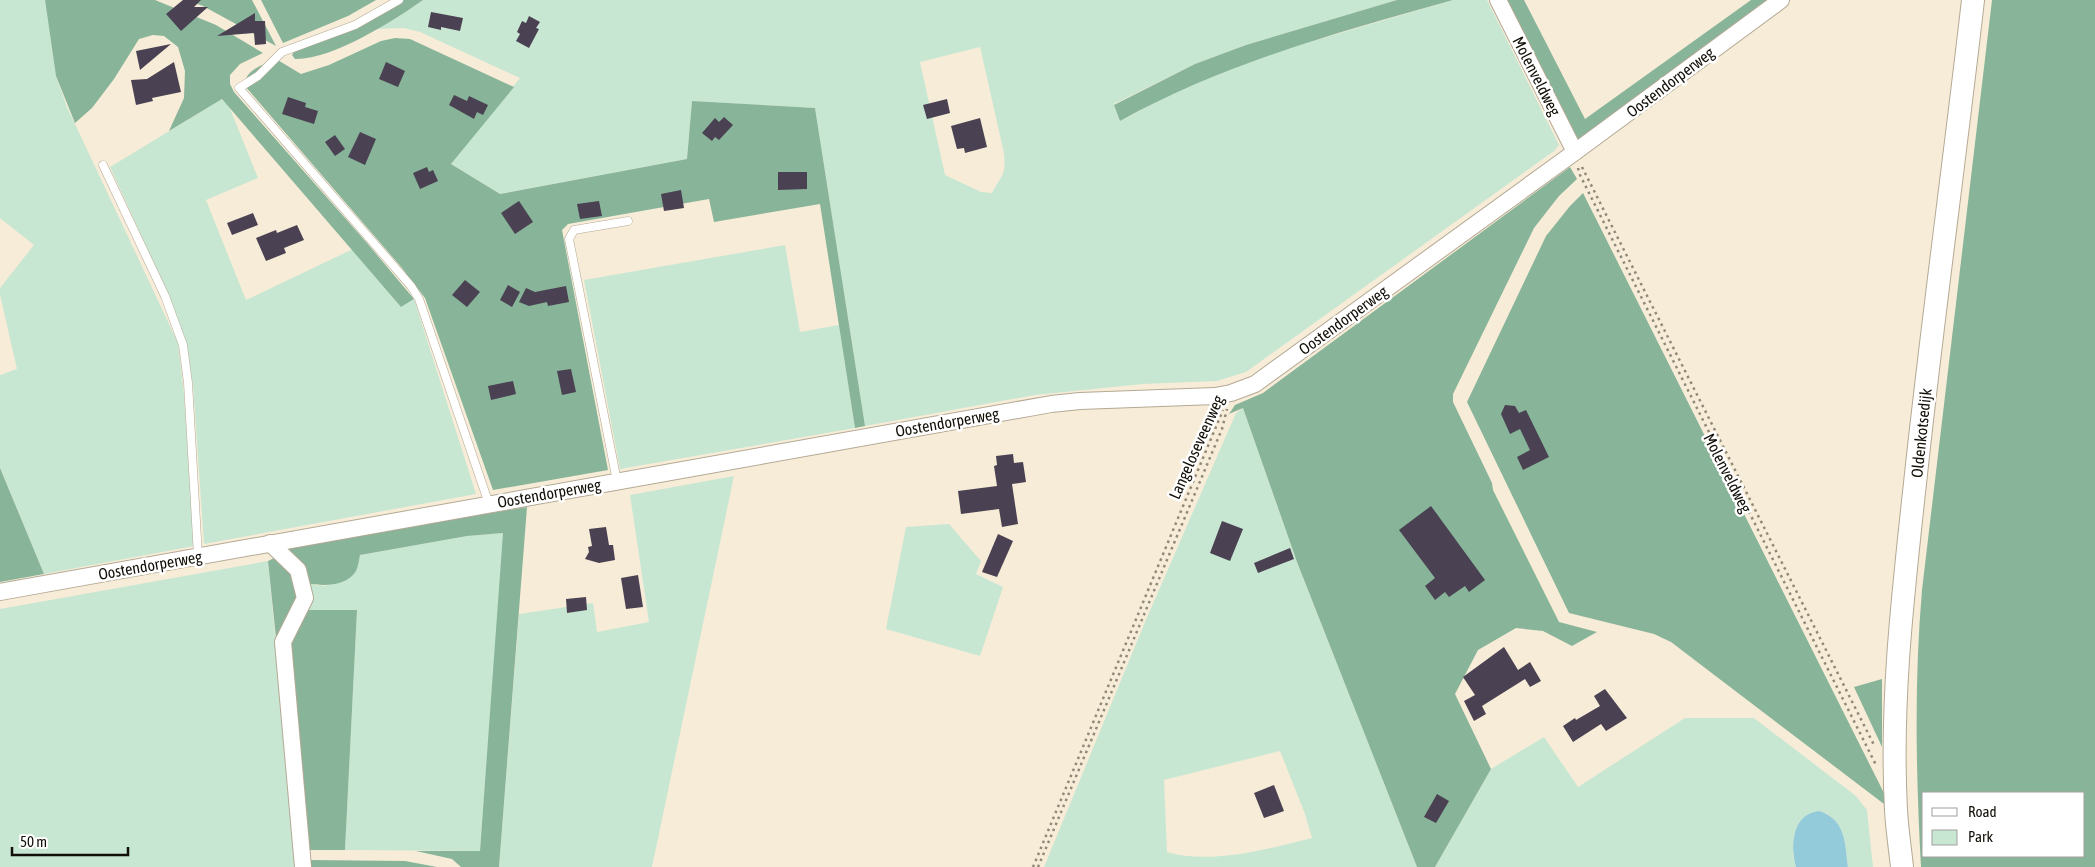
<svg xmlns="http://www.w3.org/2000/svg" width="2095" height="867" viewBox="0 0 2095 867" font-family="'Asap Condensed',sans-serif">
	<rect width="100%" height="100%" fill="#f7ecd7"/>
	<g fill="#c8e7d3" fill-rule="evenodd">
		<path d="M 0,0 L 45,0 L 56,76 L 67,107 L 178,343 L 184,394 L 194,546 L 44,574 L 0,468 L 0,375 L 17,369 L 0,295 L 0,288 L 34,245 L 0,218 Z"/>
		<path d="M 423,0 L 1397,0 L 1246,45 L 1195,64 L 1114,104 L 1120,121 L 1173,93 L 1205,79 L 1282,50 L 1453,0 L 1487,0 L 1559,145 L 1554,151 L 1246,372 L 1217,381 L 1143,384 L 1035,395 L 865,426 L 815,108 L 692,101 L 687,159 L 500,194 L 451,164 L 520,78 L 420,32 L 404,28 L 376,29 ZM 980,47 L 1004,153 C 1006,176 1002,174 992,193 L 981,192 L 945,175 L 920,62 Z"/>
		<path d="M 222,99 L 229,106 L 258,178 L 206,200 L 246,300 L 353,249 L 401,307 L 414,299 L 476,494 L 204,544 L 193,385 L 186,344 L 169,296 L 110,167 Z"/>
		<path d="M 785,245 L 800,332 L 839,325 L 855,428 L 620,469 L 584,280 Z"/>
		<path d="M 1243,408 L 1297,562 L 1417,867 L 1044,867 L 1145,622 L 1236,413 ZM 1280,751 L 1305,814 L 1312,838 C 1268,849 1211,865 1167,852 L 1164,780 Z"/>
		<path d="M 734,476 L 652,867 L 499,867 L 519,614 L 593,603 L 597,632 L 649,622 L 630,495 Z"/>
		<path d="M 949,524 L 981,561 L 976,574 L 1003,587 L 980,656 L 886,629 L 906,527 Z"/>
		<path d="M 504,533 L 480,851 L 345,850 L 357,611 L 307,610 L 311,599 L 310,584 L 325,586 L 356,571 L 360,555 L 467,536 Z"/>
		<path d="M 268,561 L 297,867 L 0,867 L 0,609 Z"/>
		<path d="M 1685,718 L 1754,718 L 1856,796 L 1867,810 L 1873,867 L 1848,867 C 1845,845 1846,826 1826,813 L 1794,835 L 1793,856 L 1796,867 L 1435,867 L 1491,769 L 1544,737 L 1578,787 Z"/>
	</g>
	<g fill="#88b499" fill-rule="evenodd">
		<path d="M 45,0 L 155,0 L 216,25 L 263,53 L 240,64 L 230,75 L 230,84 L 234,92 L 367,243 L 414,299 L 401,307 L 222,99 L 169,131 L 184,98 L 185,71 L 178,47 L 164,36 L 153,35 L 139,39 L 114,79 L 92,108 L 75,123 L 56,76 Z"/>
		<path d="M 186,0 L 252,0 L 276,46 L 203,6 Z"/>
		<path d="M 261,0 L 376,0 L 348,16 L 283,43 Z"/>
		<path d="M 400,0 L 423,0 C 393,21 332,60 295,59 L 292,55 L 294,52 Z"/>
		<path d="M 1397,0 L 1453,0 C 1339,32 1225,63 1120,121 L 1114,105 L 1195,64 L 1246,45 Z"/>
		<path d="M 1505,0 L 1524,0 L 1585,119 L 1751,0 L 1770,0 L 1577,141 Z"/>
		<path d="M 1992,0 L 2095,0 L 2095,867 L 1921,867 C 1916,774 1914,682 1922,590 ZM 2084,793 L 2084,856 L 1924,856 L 1924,793 Z"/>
		<path d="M 395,38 L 410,39 L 514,87 L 451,164 L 500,194 L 687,159 L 692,101 L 815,108 L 865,426 L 855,428 L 820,204 L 714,222 L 709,199 L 568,224 L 562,230 L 608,470 L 493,490 L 425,298 L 402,268 L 245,86 C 244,69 264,65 276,59 L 301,74 L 329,65 L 381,41 Z"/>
		<path d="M 1570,167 L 1577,179 L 1559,196 L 1534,228 L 1453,394 L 1453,402 L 1492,483 L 1493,490 L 1559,622 L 1597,632 L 1572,646 L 1543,631 L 1516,628 L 1478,650 L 1455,694 L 1491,769 L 1435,867 L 1417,867 L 1297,562 L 1243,408 L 1229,414 L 1235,405 L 1263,393 Z"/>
		<path d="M 1583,193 L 1884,793 L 1884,804 L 1671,642 L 1654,634 L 1569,613 L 1467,402 L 1546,236 L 1570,206 Z"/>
		<path d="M 0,468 L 44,574 L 0,582 Z"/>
		<path d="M 527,507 L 499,867 L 461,867 L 452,859 L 416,851 L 480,851 L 503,533 L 467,536 L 360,555 C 359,560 358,567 356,571 C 347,586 325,586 310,584 L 307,572 L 285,547 Z"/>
		<path d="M 276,557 L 297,580 L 298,597 L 276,638 L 268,561 Z"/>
		<path d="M 307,610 L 357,610 L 345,850 L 308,850 L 291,643 Z"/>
		<path d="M 1882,679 L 1882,747 L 1854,687 Z"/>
		<path d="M 309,860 L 405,861 L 437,867 L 310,867 Z"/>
	</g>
	<path fill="#94cbdb" d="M 1819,811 C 1846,819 1845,844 1848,867 L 1796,867 C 1790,846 1792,814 1819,811 Z"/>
	<g fill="#4a4152">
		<path d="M 183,0 L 201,0 L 194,7 L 208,7 L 181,31 L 166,14 Z"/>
		<path d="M 431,12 L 463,18 L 460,31 L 441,27 L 441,30 L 428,27 Z"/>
		<path d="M 255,13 L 255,21 L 265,21 L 266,44 L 255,45 L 254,33 L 217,36 Z"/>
		<path d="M 529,16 L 540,22 L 536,28 L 539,29 L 529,48 L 516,41 L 520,34 L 517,32 L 522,21 L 526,23 Z"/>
		<path d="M 171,44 L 140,70 L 136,51 Z"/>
		<path d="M 174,62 L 181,92 L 152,98 L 153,101 L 136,105 L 131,80 L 147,79 Z"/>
		<path d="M 386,62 L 405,71 L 398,87 L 379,79 Z"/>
		<path d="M 454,95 L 467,101 L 469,96 L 488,105 L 483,115 L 477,112 L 474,119 L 449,105 Z"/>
		<path d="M 288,97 L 306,103 L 305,107 L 318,111 L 314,124 L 282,114 Z"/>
		<path d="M 947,99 L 950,113 L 927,119 L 923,105 Z"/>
		<path d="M 724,117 L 733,125 L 719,140 L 715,137 L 712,141 L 702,133 L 715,118 L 719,122 Z"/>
		<path d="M 980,118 L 987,147 L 965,153 L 964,148 L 957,149 L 951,126 Z"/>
		<path d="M 360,132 L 376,139 L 365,165 L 348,157 Z"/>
		<path d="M 335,135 L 345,149 L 335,156 L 325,142 Z"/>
		<path d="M 427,167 L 429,172 L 433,170 L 438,181 L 420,189 L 413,173 Z"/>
		<path d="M 778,172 L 807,172 L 807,189 L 778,190 Z"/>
		<path d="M 681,190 L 684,208 L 664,211 L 661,194 Z"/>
		<path d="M 519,201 L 533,222 L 515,234 L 501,213 Z"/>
		<path d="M 599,201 L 602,216 L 580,219 L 577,204 Z"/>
		<path d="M 253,213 L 258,225 L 232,235 L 227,223 Z"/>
		<path d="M 297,225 L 304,240 L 284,248 L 286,253 L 266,261 L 256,238 L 276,230 L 277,233 Z"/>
		<path d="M 465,280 L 480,292 L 467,307 L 452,295 Z"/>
		<path d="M 508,285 L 520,292 L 512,307 L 500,300 Z"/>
		<path d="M 566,286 L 569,302 L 548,306 L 547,302 L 529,306 L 519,302 L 526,288 L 535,292 Z"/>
		<path d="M 571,369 L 576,392 L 562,395 L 557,371 Z"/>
		<path d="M 513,381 L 516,394 L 491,400 L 488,386 Z"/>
		<path d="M 1505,405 L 1515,406 L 1519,413 L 1526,410 L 1549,457 L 1523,470 L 1517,457 L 1530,450 L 1520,429 L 1510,434 L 1501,414 Z"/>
		<path d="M 1013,454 L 1014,463 L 1023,462 L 1026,482 L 1012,484 L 1018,524 L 1002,527 L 999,509 L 961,514 L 958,491 L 997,486 L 994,466 L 997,465 L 996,456 Z"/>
		<path d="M 1431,506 L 1485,580 L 1469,592 L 1465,586 L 1449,597 L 1445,592 L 1435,600 L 1425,586 L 1435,578 L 1399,530 Z"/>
		<path d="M 1222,521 L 1243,529 L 1230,561 L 1210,553 Z"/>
		<path d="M 606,527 L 609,545 L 613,545 L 615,560 L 599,563 L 585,559 L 589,552 L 588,547 L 592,546 L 589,529 Z"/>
		<path d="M 998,534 L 1013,541 L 997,577 L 982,572 Z"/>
		<path d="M 1290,548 L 1294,559 L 1258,573 L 1254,563 Z"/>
		<path d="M 638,575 L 643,607 L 626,609 L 621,578 Z"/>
		<path d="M 586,597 L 587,610 L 567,613 L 566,599 Z"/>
		<path d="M 1504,647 L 1518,670 L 1530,662 L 1541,681 L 1530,687 L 1525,679 L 1482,706 L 1486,714 L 1474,721 L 1464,701 L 1475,695 L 1463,677 Z"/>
		<path d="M 1605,689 L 1627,718 L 1606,731 L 1601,724 L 1573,742 L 1563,726 L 1575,718 L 1576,720 L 1600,706 L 1594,696 Z"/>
		<path d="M 1274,785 L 1284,811 L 1264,818 L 1254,793 Z"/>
		<path d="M 1437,794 L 1449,801 L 1436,823 L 1424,817 Z"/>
	</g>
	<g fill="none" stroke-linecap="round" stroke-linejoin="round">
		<defs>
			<g id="lane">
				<path d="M 399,0 L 355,25 L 282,52 L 258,76 L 239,88 L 411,286 L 419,299 L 489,504"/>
				<path d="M 103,165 L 165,296 L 183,345 L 188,383 L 198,556"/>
				<path d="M 617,481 L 569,239 L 574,230 L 628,221"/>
			</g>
			<g id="street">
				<path d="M 1498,0 L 1575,152"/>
				<path d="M 270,543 L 298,570 L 305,598 L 283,642 L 303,867"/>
				<path d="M 0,592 L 1051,404 L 1080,401 L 1215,396 L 1231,393 L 1255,384 L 1575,152 L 1781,0"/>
			</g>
			<path id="secondary" d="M 1902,867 C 1900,848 1897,829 1896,810 C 1890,698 1904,586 1916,474 C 1933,316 1955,158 1973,0"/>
		</defs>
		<use href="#lane" stroke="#b4a995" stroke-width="9"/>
		<use href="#street" stroke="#b4a995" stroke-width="18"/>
		<use href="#secondary" stroke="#b4a995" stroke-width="24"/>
		<g stroke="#90897a" stroke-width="2.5" stroke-dasharray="2.5 4" stroke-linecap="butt">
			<path d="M 1582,167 L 1875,747"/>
			<path d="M 1578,168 L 1580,175 L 1876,765"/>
			<path d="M 1033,867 L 1223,410"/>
			<path d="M 1038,867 L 1222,429 L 1227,409"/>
		</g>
		<use href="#lane" stroke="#fff" stroke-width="8"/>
		<use href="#street" stroke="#fff" stroke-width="16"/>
		<use href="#secondary" stroke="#fff" stroke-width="22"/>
	</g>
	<g text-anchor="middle" stroke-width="5" stroke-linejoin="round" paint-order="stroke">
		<g font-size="16" fill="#120f08" stroke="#fff">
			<text transform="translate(1537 76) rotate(63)" y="6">Molenveldweg</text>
			<text transform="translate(1670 82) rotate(-37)" y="6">Oostendorperweg</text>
			<text transform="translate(1343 320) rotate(-36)" y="6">Oostendorperweg</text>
			<text transform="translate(947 422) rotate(-10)" y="6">Oostendorperweg</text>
			<text transform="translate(1921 433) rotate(-84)" y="6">Oldenkotsedijk</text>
			<text transform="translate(1196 447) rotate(-66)" y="6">Langeloseveenweg</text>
			<text transform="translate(1728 473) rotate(63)" y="6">Molenveldweg</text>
			<text transform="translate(549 493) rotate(-10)" y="6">Oostendorperweg</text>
			<text transform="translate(150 565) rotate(-10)" y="6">Oostendorperweg</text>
		</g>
	</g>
	<rect x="1922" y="792" width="162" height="65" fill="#ffffff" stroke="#a09f9c"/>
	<rect x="1932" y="808" width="25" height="8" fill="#ffffff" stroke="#a09f9c"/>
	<text x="1968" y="817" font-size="15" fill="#120f08">Road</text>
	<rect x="1932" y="830" width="25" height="15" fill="#c8e7d3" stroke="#a09f9c"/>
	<text x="1968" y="842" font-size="15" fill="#120f08">Park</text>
	<path d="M12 847v8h116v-8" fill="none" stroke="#120f08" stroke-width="2.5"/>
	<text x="20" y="847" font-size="15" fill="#120f08" stroke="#ffffff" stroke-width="4" paint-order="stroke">50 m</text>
</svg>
